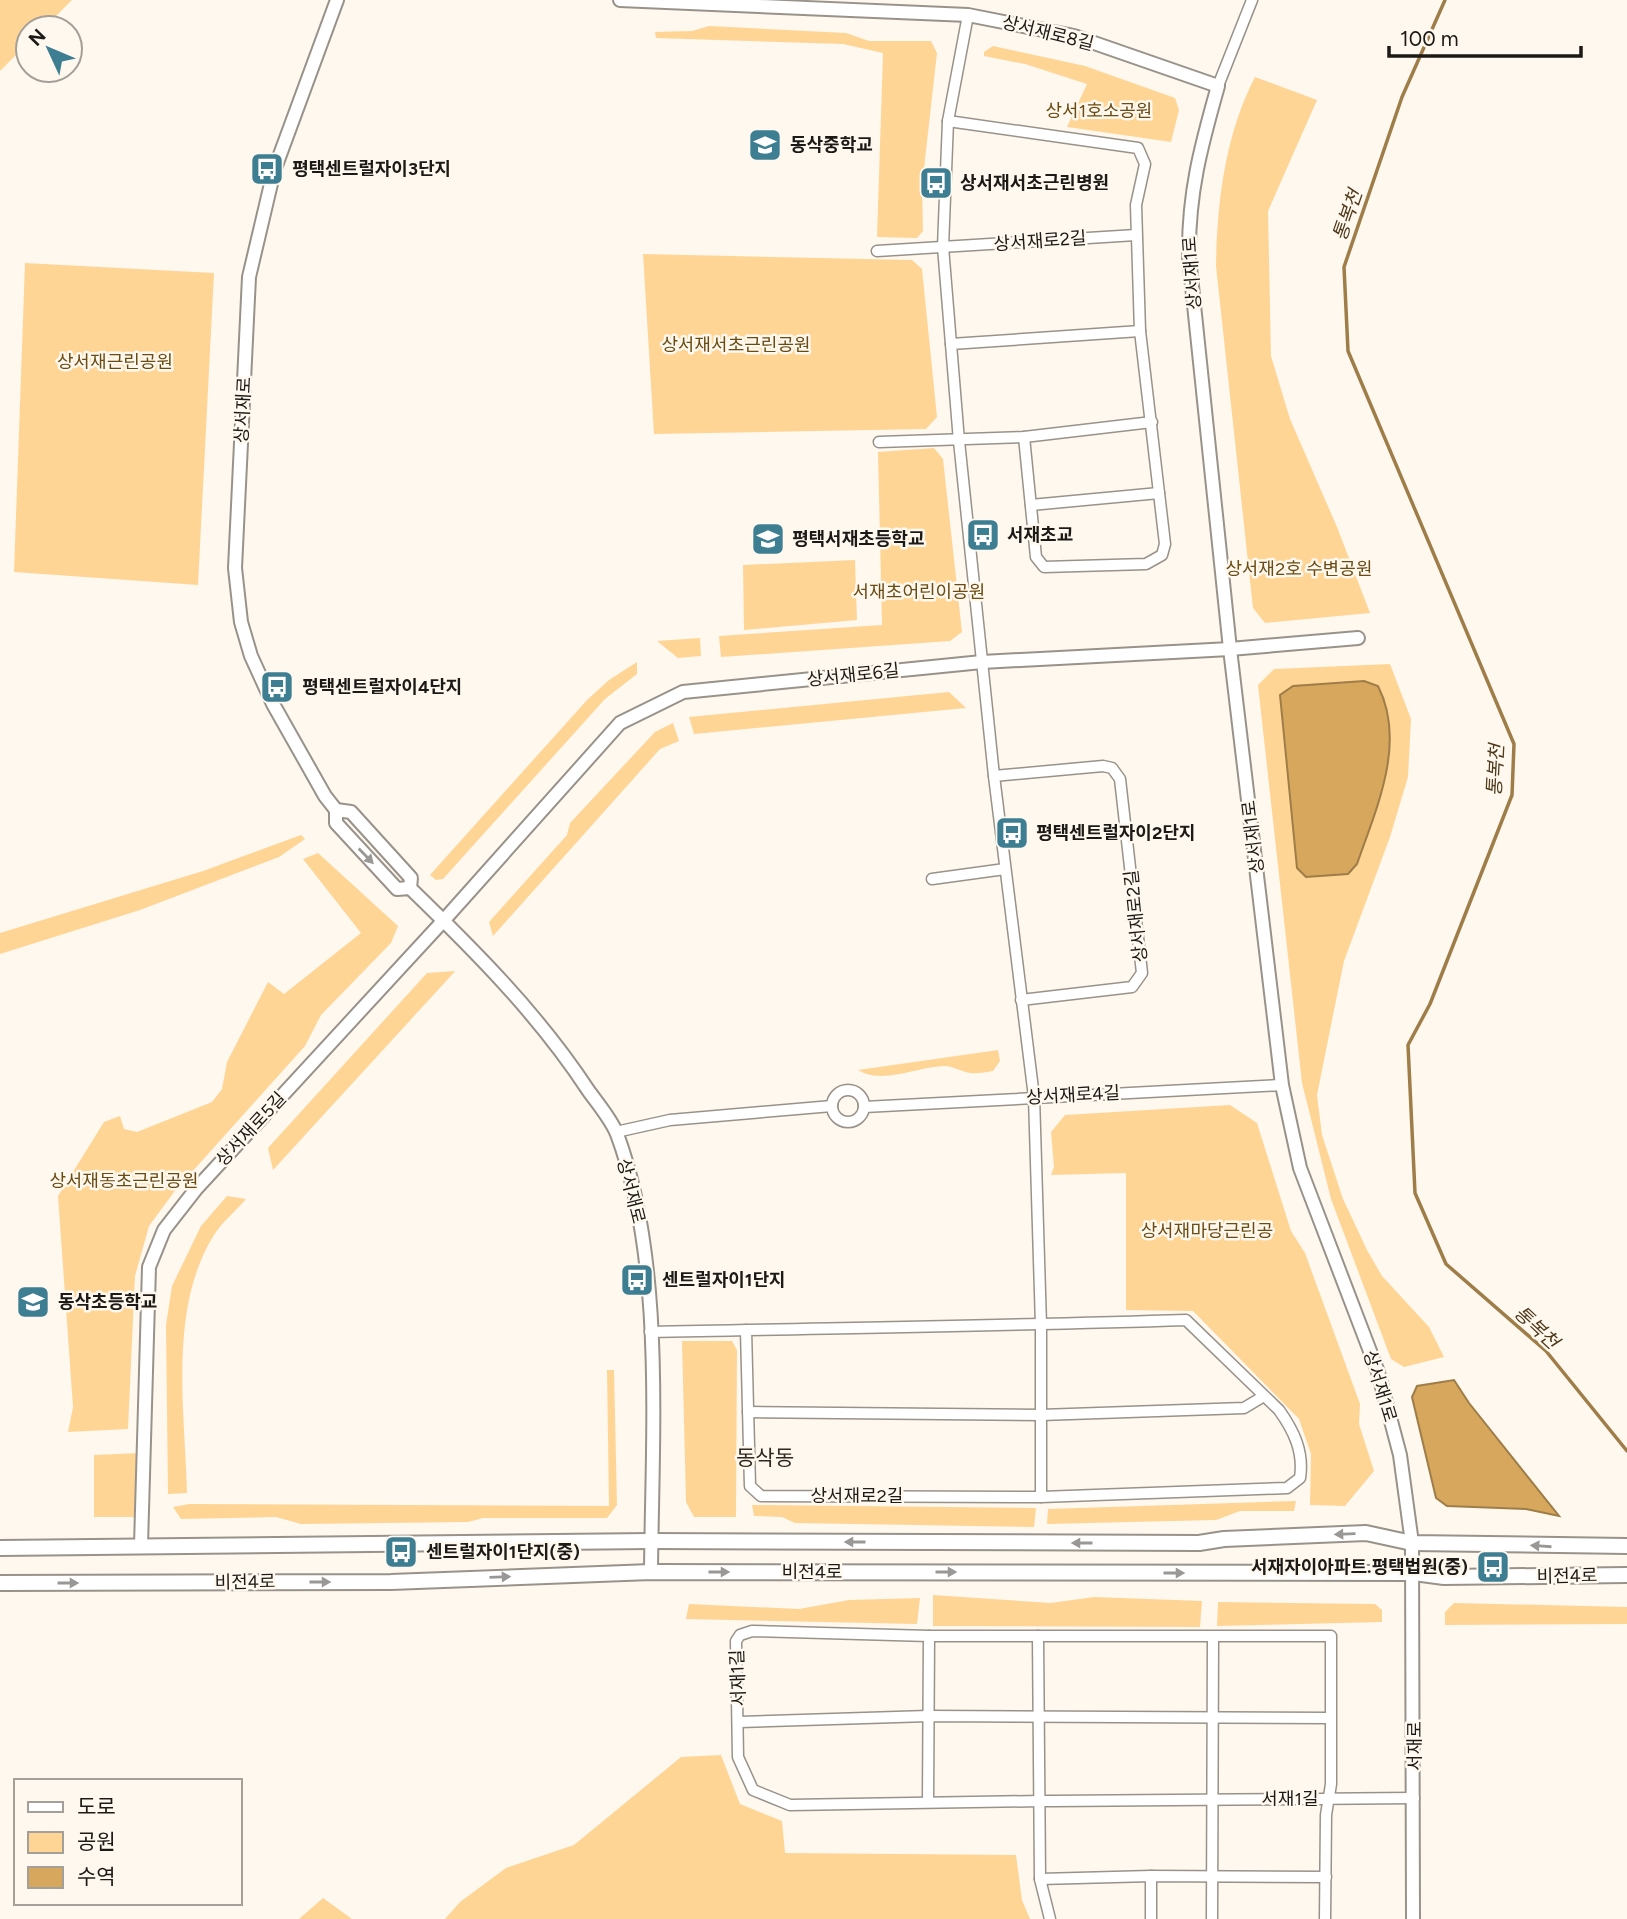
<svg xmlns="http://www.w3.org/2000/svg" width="1627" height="1919" viewBox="0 0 1627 1919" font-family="Figtree,'Noto Sans KR',sans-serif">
	<rect width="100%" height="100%" fill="#fff8ef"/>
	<g fill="#ffd595" fill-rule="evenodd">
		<path d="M 0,0 L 72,0 L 44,28 L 28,28 L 28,43 L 0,71 Z"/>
		<path d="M 709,26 L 846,33 L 869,41 L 931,41 L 937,53 L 922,186 L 923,231 L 917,238 L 877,237 L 883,53 L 843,44 L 656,38 L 655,32 L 692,31 Z"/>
		<path d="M 993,46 L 1085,66 L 1175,98 L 1179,110 L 1171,142 L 1067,127 L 1087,84 L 1025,64 L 984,56 L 984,52 Z"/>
		<path d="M 1255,77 L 1317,100 L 1268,211 L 1271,356 L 1290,419 L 1337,527 L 1370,613 L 1265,623 L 1253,608 L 1216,266 C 1217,202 1225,135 1255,77 Z"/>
		<path d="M 643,254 L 912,260 L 922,269 L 937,417 L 926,429 L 654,434 Z"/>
		<path d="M 25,263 L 214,273 L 198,585 L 14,572 Z"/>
		<path d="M 934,448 L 943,459 L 962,632 L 950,641 L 721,657 L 719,636 L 882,625 L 878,452 Z"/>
		<path d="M 855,560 L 857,620 L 744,630 L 743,565 Z"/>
		<path d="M 700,638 L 701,656 L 678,658 L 657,641 Z"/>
		<path d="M 637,662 L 637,674 L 605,699 L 443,879 L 436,880 L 430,875 L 587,700 L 609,680 Z"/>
		<path d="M 1390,664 L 1411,719 L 1408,777 L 1390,837 L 1344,961 L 1317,1095 L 1322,1135 L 1343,1199 L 1367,1250 L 1382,1276 L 1429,1327 L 1444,1357 L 1404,1367 L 1391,1359 L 1331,1199 L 1302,1083 L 1258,685 L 1274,669 ZM 1364,681 L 1297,868 L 1280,695 L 1293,686 Z"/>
		<path d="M 949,692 L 966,708 L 694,734 L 689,717 Z"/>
		<path d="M 673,723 L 679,741 L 660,749 L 493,936 L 489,922 L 567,835 L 570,823 L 655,732 Z"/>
		<path d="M 301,835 L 305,839 L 279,857 L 140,910 L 0,954 L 0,933 L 203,871 Z"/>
		<path d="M 318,853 L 398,926 L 391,943 L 321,1015 L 305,1046 L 174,1192 L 149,1226 L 135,1276 L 128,1429 L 68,1432 L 73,1407 L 58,1196 L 104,1122 L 120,1116 L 124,1129 L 137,1132 L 212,1102 L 222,1089 L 227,1062 L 268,982 L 284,994 L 361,933 L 303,859 Z"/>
		<path d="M 455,971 L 448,979 L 273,1170 L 268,1148 L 427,973 Z"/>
		<path d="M 998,1050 L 1000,1061 L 993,1071 C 986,1072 978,1074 971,1073 C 961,1072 954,1066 944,1066 C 916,1067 882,1085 858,1070 Z"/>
		<path d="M 1230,1105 L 1257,1123 L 1291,1231 L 1305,1253 L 1360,1404 L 1359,1424 L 1374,1471 L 1345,1506 L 1310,1505 L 1311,1454 L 1299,1419 L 1193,1311 L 1126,1310 L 1126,1173 L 1051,1175 L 1054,1167 L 1051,1132 L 1065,1115 Z"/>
		<path d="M 227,1196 L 246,1199 C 236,1211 222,1222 214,1235 C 168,1308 185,1411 187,1493 L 168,1494 L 166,1325 L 172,1286 L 201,1226 Z"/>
		<path d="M 682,1341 L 732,1341 L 737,1350 L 736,1517 L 694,1517 L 686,1502 Z"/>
		<path d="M 607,1370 L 614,1370 L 617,1505 L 607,1518 L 483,1518 L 468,1522 L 301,1524 L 276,1517 L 181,1519 L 173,1507 L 189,1504 L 609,1506 Z"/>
		<path d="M 139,1453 L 139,1517 L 94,1517 L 94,1455 Z"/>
		<path d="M 1296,1501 L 1294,1511 L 1240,1511 L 1216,1520 L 1047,1524 L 1048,1509 Z"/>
		<path d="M 752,1505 L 1036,1508 L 1034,1527 L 795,1523 L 782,1517 L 754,1516 Z"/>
		<path d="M 933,1595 L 1051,1603 L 1094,1597 L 1202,1601 L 1200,1627 L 933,1626 Z"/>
		<path d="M 920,1598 L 917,1624 L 686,1619 L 689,1604 L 799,1609 L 849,1600 Z"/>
		<path d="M 1218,1602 L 1375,1604 L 1382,1610 L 1382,1622 L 1217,1626 Z"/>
		<path d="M 1454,1603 L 1627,1607 L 1627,1624 L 1445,1625 L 1445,1612 Z"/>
		<path d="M 721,1755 L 740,1804 L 782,1821 L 785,1853 L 1016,1855 L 1022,1900 L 1030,1919 L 445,1919 L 460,1902 L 506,1868 L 574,1845 L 681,1757 Z"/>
		<path d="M 323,1898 L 352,1919 L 299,1919 Z"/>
	</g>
	<g fill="#d6a75d" stroke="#9e7d48" stroke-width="2">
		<path d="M 1364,681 L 1378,686 C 1407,743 1376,809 1357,864 L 1348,874 L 1306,877 L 1297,868 L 1280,695 L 1293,686 Z"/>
		<path d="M 1454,1380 L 1469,1403 L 1559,1516 L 1526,1509 L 1447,1506 L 1436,1498 L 1412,1397 L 1417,1386 Z"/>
	</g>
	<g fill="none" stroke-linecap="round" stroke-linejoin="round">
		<path stroke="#9e7d48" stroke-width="3.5" d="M 1445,0 L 1402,97 L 1344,267 L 1348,351 L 1514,744 L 1512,795 L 1430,1004 L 1408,1045 L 1415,1193 L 1446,1264 L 1546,1351 L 1627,1451"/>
		<defs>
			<g id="minor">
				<path d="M 968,15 L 948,121 L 943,247 L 959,441 L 994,776 L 1034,1097 L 1041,1325 L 1041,1497"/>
				<path d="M 1218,86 L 1252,0"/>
				<path d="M 948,121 L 1138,148 L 1145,164 L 1136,205 L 1140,331 L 1165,544 L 1162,555 L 1146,564 L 1044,567 L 1036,557 L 1024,437"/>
				<path d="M 877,251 L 1136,235"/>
				<path d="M 951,344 L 1140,331"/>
				<path d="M 879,442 L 1024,437 L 1152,422"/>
				<path d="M 1031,505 L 1159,493"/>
				<path d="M 994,776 L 1103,766 L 1112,768 L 1120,779 L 1142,973 L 1132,987 L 1021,1000"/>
				<path d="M 932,879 L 1005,869"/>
				<circle cx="848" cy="1106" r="16"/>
				<path d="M 864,1107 L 1282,1085"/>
				<path d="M 616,1132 L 670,1120 L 832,1106"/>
				<path d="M 650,1332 C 829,1328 1007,1326 1186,1320 L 1279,1410 C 1294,1431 1304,1452 1300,1478 L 1287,1488 L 1041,1497 L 761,1496 L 750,1486 L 746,1330"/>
				<path d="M 748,1412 L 1041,1415 L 1244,1408 L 1264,1396"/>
				<path d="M 1038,1636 L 1040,1879 L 1050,1919"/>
				<path d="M 740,1722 L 928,1716 L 1329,1718"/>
				<path d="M 928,1802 L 929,1636"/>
				<path d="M 1040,1879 L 1151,1876 L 1326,1877"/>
				<path d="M 1151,1919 L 1151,1876"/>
				<path d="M 1212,1919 L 1213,1637"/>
				<path d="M 1325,1919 L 1326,1815 L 1331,1784 L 1331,1636 L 929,1636 L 752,1631 L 740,1635 L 736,1641 L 738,1757 L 753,1790 L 790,1805 L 1040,1801 L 1053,1801 C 1173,1800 1294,1799 1414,1798"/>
			</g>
			<g id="tertiary">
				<path d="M 337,0 L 274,171 L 249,277 L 235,568 L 241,622 L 251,656 L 273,704 L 325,796 L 336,810 L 336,823 L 397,889 L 410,888 C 475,951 538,1014 588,1090 C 598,1104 611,1119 617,1134 C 665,1263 652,1435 651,1572"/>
				<path d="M 620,0 L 968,15 L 1074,36 L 1218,86 C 1201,146 1188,194 1189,257 L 1230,649 L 1282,1085 L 1300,1168 L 1378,1372 L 1400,1455 L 1412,1543 L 1413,1919"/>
				<path d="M 336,810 L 351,812 L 411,878 L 410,888"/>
				<path d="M 141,1545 L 149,1267 L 164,1230 L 196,1189 L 444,920 L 620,723 L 683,692 L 982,662 L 1230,649 L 1358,638"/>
			</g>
			<g id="secondary">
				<path d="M 0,1548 L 651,1541 L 1199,1543 L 1224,1539 L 1366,1533 L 1412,1543 L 1627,1546"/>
				<path d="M 0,1583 L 391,1582 L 651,1572 L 1414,1573 L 1444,1577 L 1627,1575"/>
			</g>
		</defs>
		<use href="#minor" stroke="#98928a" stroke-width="13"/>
		<use href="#tertiary" stroke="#98928a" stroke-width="16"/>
		<use href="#secondary" stroke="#98928a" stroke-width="18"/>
		<use href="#minor" stroke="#fff" stroke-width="10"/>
		<use href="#tertiary" stroke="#fff" stroke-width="12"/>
		<use href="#secondary" stroke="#fff" stroke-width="14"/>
	</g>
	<defs><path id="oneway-solid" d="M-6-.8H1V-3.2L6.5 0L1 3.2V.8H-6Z" transform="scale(1.75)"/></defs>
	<g fill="#999896">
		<use href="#oneway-solid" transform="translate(366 856) rotate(46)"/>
		<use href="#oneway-solid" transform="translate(1345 1534) rotate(178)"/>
		<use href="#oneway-solid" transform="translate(855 1542) rotate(-180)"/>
		<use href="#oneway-solid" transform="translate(1082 1543) rotate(-180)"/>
		<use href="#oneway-solid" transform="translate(1541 1546) rotate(-176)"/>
		<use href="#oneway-solid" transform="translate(719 1572)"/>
		<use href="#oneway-solid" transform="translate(946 1572)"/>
		<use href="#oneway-solid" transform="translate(1174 1573)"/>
		<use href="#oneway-solid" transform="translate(500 1577) rotate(-2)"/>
		<use href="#oneway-solid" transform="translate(320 1582)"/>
		<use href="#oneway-solid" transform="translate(68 1583)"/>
	</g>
	<defs>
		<symbol id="school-square" viewBox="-11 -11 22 22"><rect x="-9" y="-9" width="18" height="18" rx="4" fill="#3e7e92" stroke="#fff8ef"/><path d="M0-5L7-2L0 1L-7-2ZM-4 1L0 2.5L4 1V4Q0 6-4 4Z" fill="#fff"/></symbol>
		<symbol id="bus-square" viewBox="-11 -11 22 22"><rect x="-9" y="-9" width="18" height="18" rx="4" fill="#3e7e92" stroke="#fff8ef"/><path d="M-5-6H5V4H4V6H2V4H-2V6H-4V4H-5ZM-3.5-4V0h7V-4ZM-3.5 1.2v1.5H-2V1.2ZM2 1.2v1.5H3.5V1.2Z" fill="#fff"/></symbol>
	</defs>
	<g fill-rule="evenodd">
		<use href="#school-square" x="746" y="126" width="38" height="38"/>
		<use href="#bus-square" x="248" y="150" width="38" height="38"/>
		<use href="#bus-square" x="917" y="164" width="38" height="38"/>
		<use href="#bus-square" x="964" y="516" width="38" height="38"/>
		<use href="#school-square" x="749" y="520" width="38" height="38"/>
		<use href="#bus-square" x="258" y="668" width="38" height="38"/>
		<use href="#bus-square" x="993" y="814" width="38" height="38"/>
		<use href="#bus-square" x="618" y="1261" width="38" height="38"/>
		<use href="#school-square" x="14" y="1283" width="38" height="38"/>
		<use href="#bus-square" x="382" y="1533" width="38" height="38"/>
		<use href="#bus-square" x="1474" y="1548" width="38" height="38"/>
	</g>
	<g text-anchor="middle" stroke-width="5" stroke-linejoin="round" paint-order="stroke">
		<g font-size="18" fill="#1c1a16" stroke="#fff8ef">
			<text transform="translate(1048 33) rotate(14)" y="6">상서재로8길</text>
			<text transform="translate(1040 241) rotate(-4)" y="6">상서재로2길</text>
			<text transform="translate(1192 273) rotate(-94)" y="6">상서재1로</text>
			<text transform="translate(243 410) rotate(-87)" y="6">상서재로</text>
			<text transform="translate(853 675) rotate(-6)" y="6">상서재로6길</text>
			<text transform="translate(1253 837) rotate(-97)" y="6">상서재1로</text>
			<text transform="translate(1136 916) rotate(-96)" y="6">상서재로2길</text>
			<text transform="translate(1073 1095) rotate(-3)" y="6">상서재로4길</text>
			<text transform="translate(251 1129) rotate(-47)" y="6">상서재로5길</text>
			<text transform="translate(631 1191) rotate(76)" y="6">상서재로</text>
			<text transform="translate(1380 1386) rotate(73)" y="6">상서재1로</text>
			<text x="857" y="1502">상서재로2길</text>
			<text x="812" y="1578">비전4로</text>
			<text transform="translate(1567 1576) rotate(-1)" y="6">비전4로</text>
			<text transform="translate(245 1582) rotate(-1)" y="6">비전4로</text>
			<text transform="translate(738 1678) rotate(-92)" y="6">서재1길</text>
			<text transform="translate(1415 1746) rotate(-90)" y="6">서재로</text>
			<text x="1290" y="1805">서재1길</text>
		</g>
		<g font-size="18" fill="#6a4b11" stroke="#fff8ef">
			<text x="1099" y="117">상서1호소공원</text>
			<text x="736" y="351">상서재서초근린공원</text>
			<text x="115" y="368">상서재근린공원</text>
			<text x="1299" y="575">상서재2호 수변공원</text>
			<text x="919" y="598">서재초어린이공원</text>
			<text x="124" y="1187">상서재동초근린공원</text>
			<text x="1207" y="1237">상서재마당근린공</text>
		</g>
		<g font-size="18" font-weight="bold" fill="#1c1a16" stroke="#fff8ef" text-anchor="start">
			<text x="790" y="151">동삭중학교</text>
			<text x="292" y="175">평택센트럴자이3단지</text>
			<text x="960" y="189">상서재서초근린병원</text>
			<text x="1007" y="541">서재초교</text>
			<text x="792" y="545">평택서재초등학교</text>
			<text x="302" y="693">평택센트럴자이4단지</text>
			<text x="1036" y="839">평택센트럴자이2단지</text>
			<text x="662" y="1286">센트럴자이1단지</text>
			<text x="58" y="1308">동삭초등학교</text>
			<text x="426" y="1558">센트럴자이1단지(중)</text>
			<text x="1468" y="1573" text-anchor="end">서재자이아파트.평택법원(중)</text>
		</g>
		<g font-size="19" font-style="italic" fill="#4e3a1a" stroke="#fff8ef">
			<text transform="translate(1347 215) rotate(-71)" y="7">통복천</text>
			<text transform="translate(1495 770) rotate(-87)" y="7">통복천</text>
			<text transform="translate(1537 1327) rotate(43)" y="7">통복천</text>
		</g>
		<g font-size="21" fill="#2d2821" stroke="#fff8ef">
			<text x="765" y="1465">동삭동</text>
		</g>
	</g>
	<rect x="14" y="1779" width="228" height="126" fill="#fff8ef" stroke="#a49f98" stroke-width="2"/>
	<rect x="28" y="1802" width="35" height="10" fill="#ffffff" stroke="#a49f98" stroke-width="2"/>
	<text x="77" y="1814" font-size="21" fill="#1c1a16">도로</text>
	<rect x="28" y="1832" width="35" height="21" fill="#ffd595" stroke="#a49f98" stroke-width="2"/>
	<text x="77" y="1849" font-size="21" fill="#1c1a16">공원</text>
	<rect x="28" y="1867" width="35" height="21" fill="#d6a75d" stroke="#a49f98" stroke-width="2"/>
	<text x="77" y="1884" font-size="21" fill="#1c1a16">수역</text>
	<g transform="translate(49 49) rotate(314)"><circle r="33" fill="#fff8ef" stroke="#a49f98" stroke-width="2"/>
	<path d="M0-5L12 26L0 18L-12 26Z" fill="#3e7e92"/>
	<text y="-10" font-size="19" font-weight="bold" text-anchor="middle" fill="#1c1a16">N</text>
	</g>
	<path d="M1389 46v10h192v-10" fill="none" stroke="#1c1a16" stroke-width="3.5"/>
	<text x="1400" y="46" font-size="21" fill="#1c1a16" stroke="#fff8ef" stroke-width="5" paint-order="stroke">100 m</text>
</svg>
